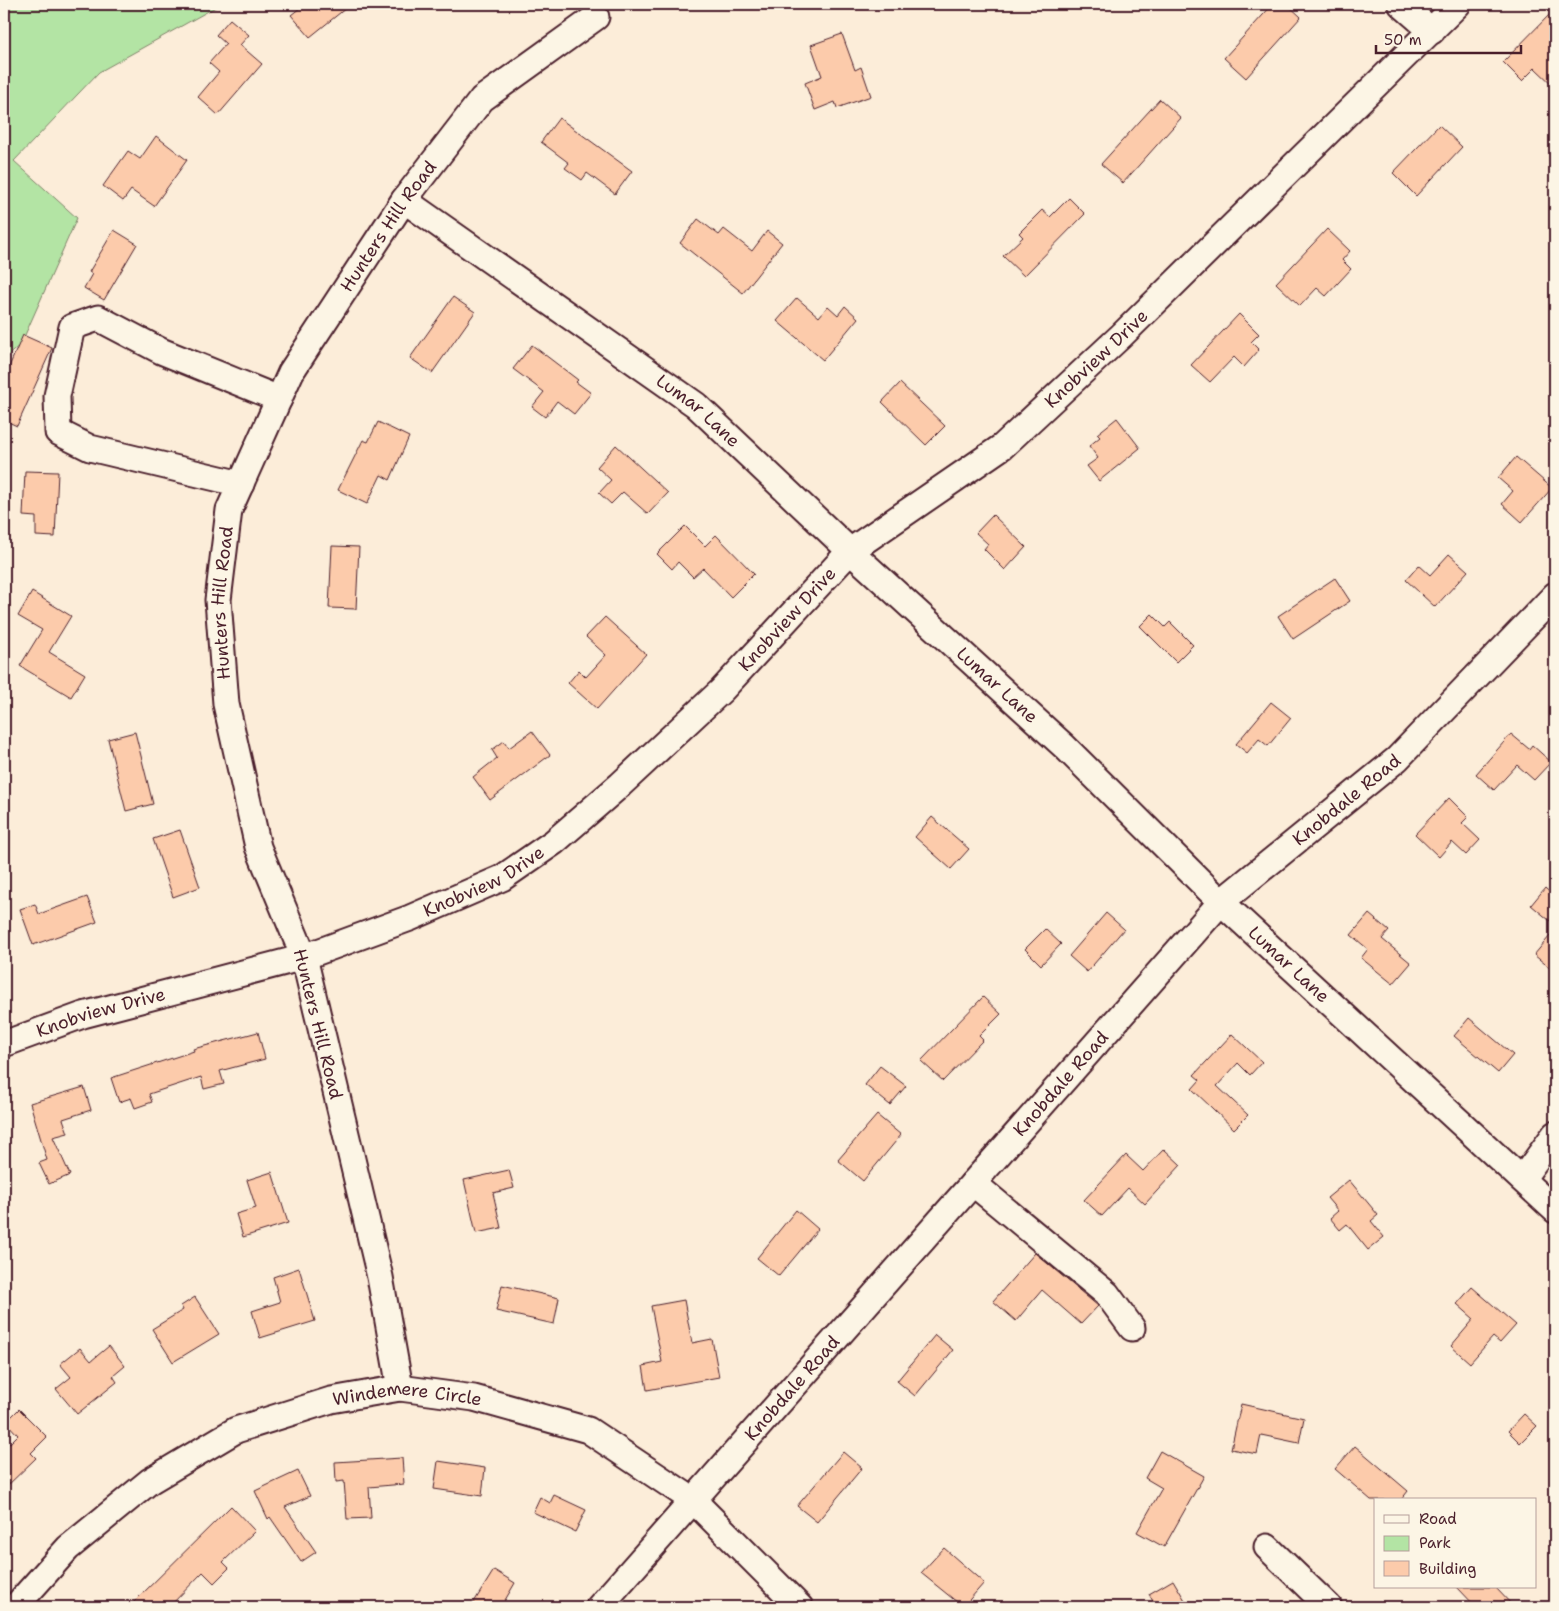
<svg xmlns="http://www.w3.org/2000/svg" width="1559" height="1611" viewBox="0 0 1559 1611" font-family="'Shantell Sans',sans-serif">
	<rect width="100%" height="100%" fill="#fcedd9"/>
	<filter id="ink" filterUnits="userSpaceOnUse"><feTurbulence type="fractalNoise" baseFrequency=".02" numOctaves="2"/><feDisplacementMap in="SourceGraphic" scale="10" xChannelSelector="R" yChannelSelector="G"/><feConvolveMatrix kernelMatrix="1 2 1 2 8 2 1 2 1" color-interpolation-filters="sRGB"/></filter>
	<g filter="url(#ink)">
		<path fill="#b3e4a4" stroke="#7e8268" d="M 4,4 L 221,4 L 99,72 L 14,161 L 77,218 L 21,344 L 4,359 Z"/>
		<g fill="#fccbab" stroke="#4a1f2b">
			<path d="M 305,4 L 351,4 L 310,37 L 291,15 Z"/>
			<path d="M 1273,4 L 1287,4 L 1301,17 L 1246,78 L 1224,58 Z"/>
			<path d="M 1555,9 L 1555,87 L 1535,68 L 1522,81 L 1503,62 Z"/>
			<path d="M 230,19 L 249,35 L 240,45 L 262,64 L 218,115 L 198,97 L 219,72 L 209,63 L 226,44 L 216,35 Z"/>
			<path d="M 842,34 L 855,70 L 861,67 L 871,96 L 837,108 L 835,102 L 815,110 L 805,83 L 822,76 L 811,45 Z"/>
			<path d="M 1160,99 L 1181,118 L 1123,183 L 1101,164 Z"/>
			<path d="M 559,118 L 632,171 L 615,194 L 587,173 L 582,180 L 565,168 L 569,163 L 541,142 Z"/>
			<path d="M 1439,125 L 1462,147 L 1416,196 L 1393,173 Z"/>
			<path d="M 156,136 L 187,160 L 154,206 L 131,190 L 123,201 L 103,186 L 128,151 L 140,159 Z"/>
			<path d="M 1069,198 L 1085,214 L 1024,276 L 1003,256 L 1023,237 L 1019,233 L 1042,210 L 1050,217 Z"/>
			<path d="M 698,219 L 719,235 L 724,229 L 752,251 L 767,231 L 782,243 L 743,293 L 680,243 Z"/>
			<path d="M 1327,229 L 1350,251 L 1342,260 L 1351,269 L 1326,296 L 1317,288 L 1300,306 L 1276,283 Z"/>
			<path d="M 114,230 L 137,244 L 104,300 L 84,288 L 92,274 L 89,272 Z"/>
			<path d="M 453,297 L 475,312 L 432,373 L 410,358 Z"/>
			<path d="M 797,298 L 819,317 L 828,306 L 838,315 L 845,306 L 858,318 L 823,360 L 777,321 Z"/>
			<path d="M 1239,314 L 1259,334 L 1251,342 L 1259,350 L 1244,367 L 1234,357 L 1210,382 L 1191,365 Z"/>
			<path d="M 23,335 L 52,348 L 17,426 L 4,420 L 4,378 Z"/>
			<path d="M 532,345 L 578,380 L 576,382 L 591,393 L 574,414 L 557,401 L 545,417 L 532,407 L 544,392 L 513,369 Z"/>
			<path d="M 900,383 L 945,426 L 926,445 L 882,402 Z"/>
			<path d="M 1117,418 L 1140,448 L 1099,481 L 1087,466 L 1098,458 L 1089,446 L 1100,437 L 1097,434 Z"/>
			<path d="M 378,422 L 409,437 L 390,480 L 381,475 L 367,504 L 338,490 L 363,440 L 368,442 Z"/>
			<path d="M 616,445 L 668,493 L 648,514 L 623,492 L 611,504 L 599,493 L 611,480 L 597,467 Z"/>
			<path d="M 1516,457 L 1552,488 L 1522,522 L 1502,504 L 1513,491 L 1498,478 Z"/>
			<path d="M 25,471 L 58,472 L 55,537 L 36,536 L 36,517 L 23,516 Z"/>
			<path d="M 993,515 L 1026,547 L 1005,570 L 984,549 L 988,544 L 976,533 Z"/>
			<path d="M 685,526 L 705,546 L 716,535 L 754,574 L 731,597 L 703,568 L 693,577 L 678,562 L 672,569 L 657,554 Z"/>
			<path d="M 332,546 L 359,547 L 356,609 L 329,608 Z"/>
			<path d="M 1449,554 L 1468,571 L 1435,607 L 1406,580 L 1419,565 L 1430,575 Z"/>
			<path d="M 1335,578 L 1350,601 L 1293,639 L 1278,616 Z"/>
			<path d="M 32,592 L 71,616 L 49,652 L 85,674 L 71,697 L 20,666 L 42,630 L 18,616 Z"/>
			<path d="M 1152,614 L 1165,627 L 1170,622 L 1193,645 L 1176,662 L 1140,626 Z"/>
			<path d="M 605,617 L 646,654 L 597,709 L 568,683 L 579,670 L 586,677 L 606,655 L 586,637 Z"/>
			<path d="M 1271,702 L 1291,718 L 1268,746 L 1259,739 L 1247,753 L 1236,744 Z"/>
			<path d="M 532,731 L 550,755 L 490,800 L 473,777 L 497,758 L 492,750 L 504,741 L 509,748 Z"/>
			<path d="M 135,732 L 153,804 L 126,811 L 108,739 Z"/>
			<path d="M 1511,734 L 1529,749 L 1532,745 L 1551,762 L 1534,780 L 1517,765 L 1494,790 L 1476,774 Z"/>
			<path d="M 1449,798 L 1468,817 L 1462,823 L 1480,840 L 1466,855 L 1452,842 L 1439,857 L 1415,834 Z"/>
			<path d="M 932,817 L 969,849 L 951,869 L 915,837 Z"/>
			<path d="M 180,830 L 200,887 L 173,897 L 153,839 Z"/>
			<path d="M 1545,888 L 1555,897 L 1555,925 L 1531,905 Z"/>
			<path d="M 87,897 L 97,922 L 33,945 L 20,909 L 35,904 L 39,914 Z"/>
			<path d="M 1106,913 L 1124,929 L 1087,972 L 1069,956 Z"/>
			<path d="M 1369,914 L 1389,931 L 1382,939 L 1411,963 L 1393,984 L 1361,958 L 1368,949 L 1351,935 Z"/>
			<path d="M 1045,929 L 1061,944 L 1041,965 L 1025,949 Z"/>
			<path d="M 1555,930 L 1555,972 L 1534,955 Z"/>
			<path d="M 983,997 L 1001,1014 L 979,1036 L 983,1040 L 943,1081 L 921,1061 Z"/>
			<path d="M 1469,1018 L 1513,1055 L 1498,1073 L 1454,1036 Z"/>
			<path d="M 258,1032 L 265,1059 L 220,1071 L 224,1084 L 204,1089 L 201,1077 L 149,1094 L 152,1102 L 135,1108 L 131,1098 L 119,1102 L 111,1078 L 194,1051 L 193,1049 Z"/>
			<path d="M 1232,1034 L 1262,1062 L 1250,1075 L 1238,1063 L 1217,1086 L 1248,1115 L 1234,1129 L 1192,1089 L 1200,1080 L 1194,1075 Z"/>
			<path d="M 880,1066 L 906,1086 L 890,1105 L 865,1085 Z"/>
			<path d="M 84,1087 L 91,1110 L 63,1119 L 68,1133 L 53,1137 L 70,1175 L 49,1184 L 39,1163 L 47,1160 L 30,1103 Z"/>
			<path d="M 877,1115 L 901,1135 L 863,1181 L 838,1160 Z"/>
			<path d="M 1164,1149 L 1181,1165 L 1145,1204 L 1128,1188 L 1102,1216 L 1084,1200 L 1126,1155 L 1143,1171 Z"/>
			<path d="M 509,1170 L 514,1188 L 493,1193 L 501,1228 L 476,1233 L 464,1180 Z"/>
			<path d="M 272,1172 L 288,1223 L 243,1237 L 236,1214 L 256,1208 L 247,1180 Z"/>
			<path d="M 1349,1180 L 1378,1215 L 1371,1221 L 1384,1237 L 1368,1250 L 1347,1224 L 1340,1230 L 1330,1218 L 1338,1211 L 1327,1198 Z"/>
			<path d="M 796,1210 L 818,1229 L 779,1276 L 757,1258 Z"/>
			<path d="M 1035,1253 L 1098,1306 L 1081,1324 L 1042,1290 L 1016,1321 L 993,1301 Z"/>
			<path d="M 299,1268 L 315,1321 L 260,1338 L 252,1311 L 280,1302 L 273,1277 Z"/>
			<path d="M 502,1285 L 559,1298 L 554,1324 L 496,1311 Z"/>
			<path d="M 1472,1287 L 1516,1325 L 1500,1343 L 1493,1337 L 1470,1363 L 1451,1346 L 1474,1319 L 1457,1304 Z"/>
			<path d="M 195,1297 L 219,1334 L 173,1362 L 152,1329 L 183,1310 L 181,1306 Z"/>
			<path d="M 684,1300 L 692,1343 L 712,1339 L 719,1377 L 647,1390 L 643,1366 L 662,1362 L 651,1306 Z"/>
			<path d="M 935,1335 L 953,1350 L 915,1396 L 897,1381 Z"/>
			<path d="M 109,1346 L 125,1366 L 113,1376 L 117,1382 L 77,1414 L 56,1389 L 71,1377 L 60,1364 L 80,1348 L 91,1361 Z"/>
			<path d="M 1241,1404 L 1304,1418 L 1299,1443 L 1261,1435 L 1257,1454 L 1231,1449 Z"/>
			<path d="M 19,1409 L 47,1437 L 31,1453 L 36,1458 L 4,1489 L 4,1449 L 18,1435 L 6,1422 Z"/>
			<path d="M 1524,1414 L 1537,1426 L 1520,1443 L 1508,1431 Z"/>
			<path d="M 1355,1446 L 1408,1491 L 1401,1500 L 1371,1500 L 1335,1469 Z"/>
			<path d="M 1160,1451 L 1204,1476 L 1164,1547 L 1137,1532 L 1162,1488 L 1145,1478 Z"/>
			<path d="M 843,1452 L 862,1468 L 817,1522 L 797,1506 Z"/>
			<path d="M 402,1458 L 404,1484 L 369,1487 L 371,1518 L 347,1519 L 344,1481 L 336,1482 L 335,1462 Z"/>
			<path d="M 438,1461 L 485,1468 L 482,1496 L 434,1489 Z"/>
			<path d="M 298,1471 L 310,1496 L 285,1507 L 316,1552 L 301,1562 L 270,1517 L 268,1519 L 255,1491 Z"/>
			<path d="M 554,1495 L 586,1510 L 575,1532 L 533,1512 L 540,1497 L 550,1503 Z"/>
			<path d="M 231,1506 L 255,1531 L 223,1562 L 229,1568 L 214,1583 L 203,1572 L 169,1607 L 129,1607 Z"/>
			<path d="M 944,1548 L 984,1583 L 963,1607 L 921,1573 Z"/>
			<path d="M 494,1570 L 515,1583 L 501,1607 L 471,1607 Z"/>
			<path d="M 1173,1580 L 1189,1607 L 1156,1607 L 1149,1594 Z"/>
			<path d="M 1457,1587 L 1495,1587 L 1514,1607 L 1476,1607 Z"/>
		</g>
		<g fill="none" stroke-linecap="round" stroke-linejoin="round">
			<defs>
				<g id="minor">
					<path d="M 1401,4 L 1432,31"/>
					<path id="s1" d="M 404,200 L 696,405 L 850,551 L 1065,747 L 1221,902 L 1555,1210"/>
					<path d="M 241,484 L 90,448 L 58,432 L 57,396 L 72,327 L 98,318 L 161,351 L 279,399"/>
					<path id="s2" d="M 4,1044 L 83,1015 L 304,957 L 410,918 L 502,878 L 554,842 L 620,785 L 722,690 L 850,551 L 1003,446 L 1122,335 L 1458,4"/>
					<path d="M 1522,1179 L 1555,1134"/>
					<path d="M 973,1183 L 1107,1294 L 1132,1328"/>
					<path id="s3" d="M 400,1388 L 380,1277 L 304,957 L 258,847 L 226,704 L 218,600 L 229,510 L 291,372 L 404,200 L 482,99 L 596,17"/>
					<path d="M 1267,1547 L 1329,1607"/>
					<path id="s4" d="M 15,1607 L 68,1548 L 150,1481 L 236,1430 L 331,1400 L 400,1388 L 474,1398 L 588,1430 L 694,1501 L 800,1607"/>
					<path id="s5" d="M 599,1607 L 1221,902 L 1397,759 L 1555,595"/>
				</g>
			</defs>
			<use href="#minor" stroke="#4a1f2b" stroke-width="29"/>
			<use href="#minor" stroke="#fcf5e5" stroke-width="25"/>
		</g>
	</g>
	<g text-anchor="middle" stroke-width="4" stroke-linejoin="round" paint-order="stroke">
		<g font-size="18" fill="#4a1f2b" stroke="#fcf5e5">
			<text dy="6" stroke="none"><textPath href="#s3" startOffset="1229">Hunters Hill Road</textPath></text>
			<text dy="6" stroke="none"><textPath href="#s2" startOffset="1318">Knobview Drive</textPath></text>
			<text dy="6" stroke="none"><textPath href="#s1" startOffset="362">Lumar Lane</textPath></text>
			<text dy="6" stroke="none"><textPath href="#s3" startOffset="809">Hunters Hill Road</textPath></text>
			<text dy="6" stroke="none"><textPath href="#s2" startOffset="912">Knobview Drive</textPath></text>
			<text dy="6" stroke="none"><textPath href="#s1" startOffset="768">Lumar Lane</textPath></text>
			<text dy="6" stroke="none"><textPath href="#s5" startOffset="1102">Knobdale Road</textPath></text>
			<text dy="6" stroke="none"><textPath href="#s2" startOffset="508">Knobview Drive</textPath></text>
			<text dy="6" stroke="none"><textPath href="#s1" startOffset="1172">Lumar Lane</textPath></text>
			<text dy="6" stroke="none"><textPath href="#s2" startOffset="102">Knobview Drive</textPath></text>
			<text transform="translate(318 1024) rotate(76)" y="6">Hunters Hill Road</text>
			<text dy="6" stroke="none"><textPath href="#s5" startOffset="698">Knobdale Road</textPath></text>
			<text dy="6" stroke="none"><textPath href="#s5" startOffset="292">Knobdale Road</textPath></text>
			<text dy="6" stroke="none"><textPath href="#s4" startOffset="462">Windemere Circle</textPath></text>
		</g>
	</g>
	<rect width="1559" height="1611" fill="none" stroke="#fcf5e5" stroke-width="20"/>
	<rect x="10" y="10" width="1539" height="1591" fill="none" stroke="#4a1f2b" stroke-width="2" filter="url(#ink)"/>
	<rect x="1374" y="1498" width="162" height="90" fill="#fcf5e5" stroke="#b59f9b"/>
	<rect x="1384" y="1515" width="25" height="8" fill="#fcf5e5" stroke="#b59f9b"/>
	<text x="1419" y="1524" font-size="15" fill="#4a1f2b">Road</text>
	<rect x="1384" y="1536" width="25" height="15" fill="#b3e4a4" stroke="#b59f9b"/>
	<text x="1419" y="1548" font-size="15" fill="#4a1f2b">Park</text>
	<rect x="1384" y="1561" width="25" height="15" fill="#fccbab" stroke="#b59f9b"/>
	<text x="1419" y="1574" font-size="15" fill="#4a1f2b">Building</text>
	<path d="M1376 45v8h145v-8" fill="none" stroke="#4a1f2b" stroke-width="2.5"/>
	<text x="1384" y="45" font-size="15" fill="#4a1f2b" stroke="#fcf5e5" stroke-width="4" paint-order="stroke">50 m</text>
</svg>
